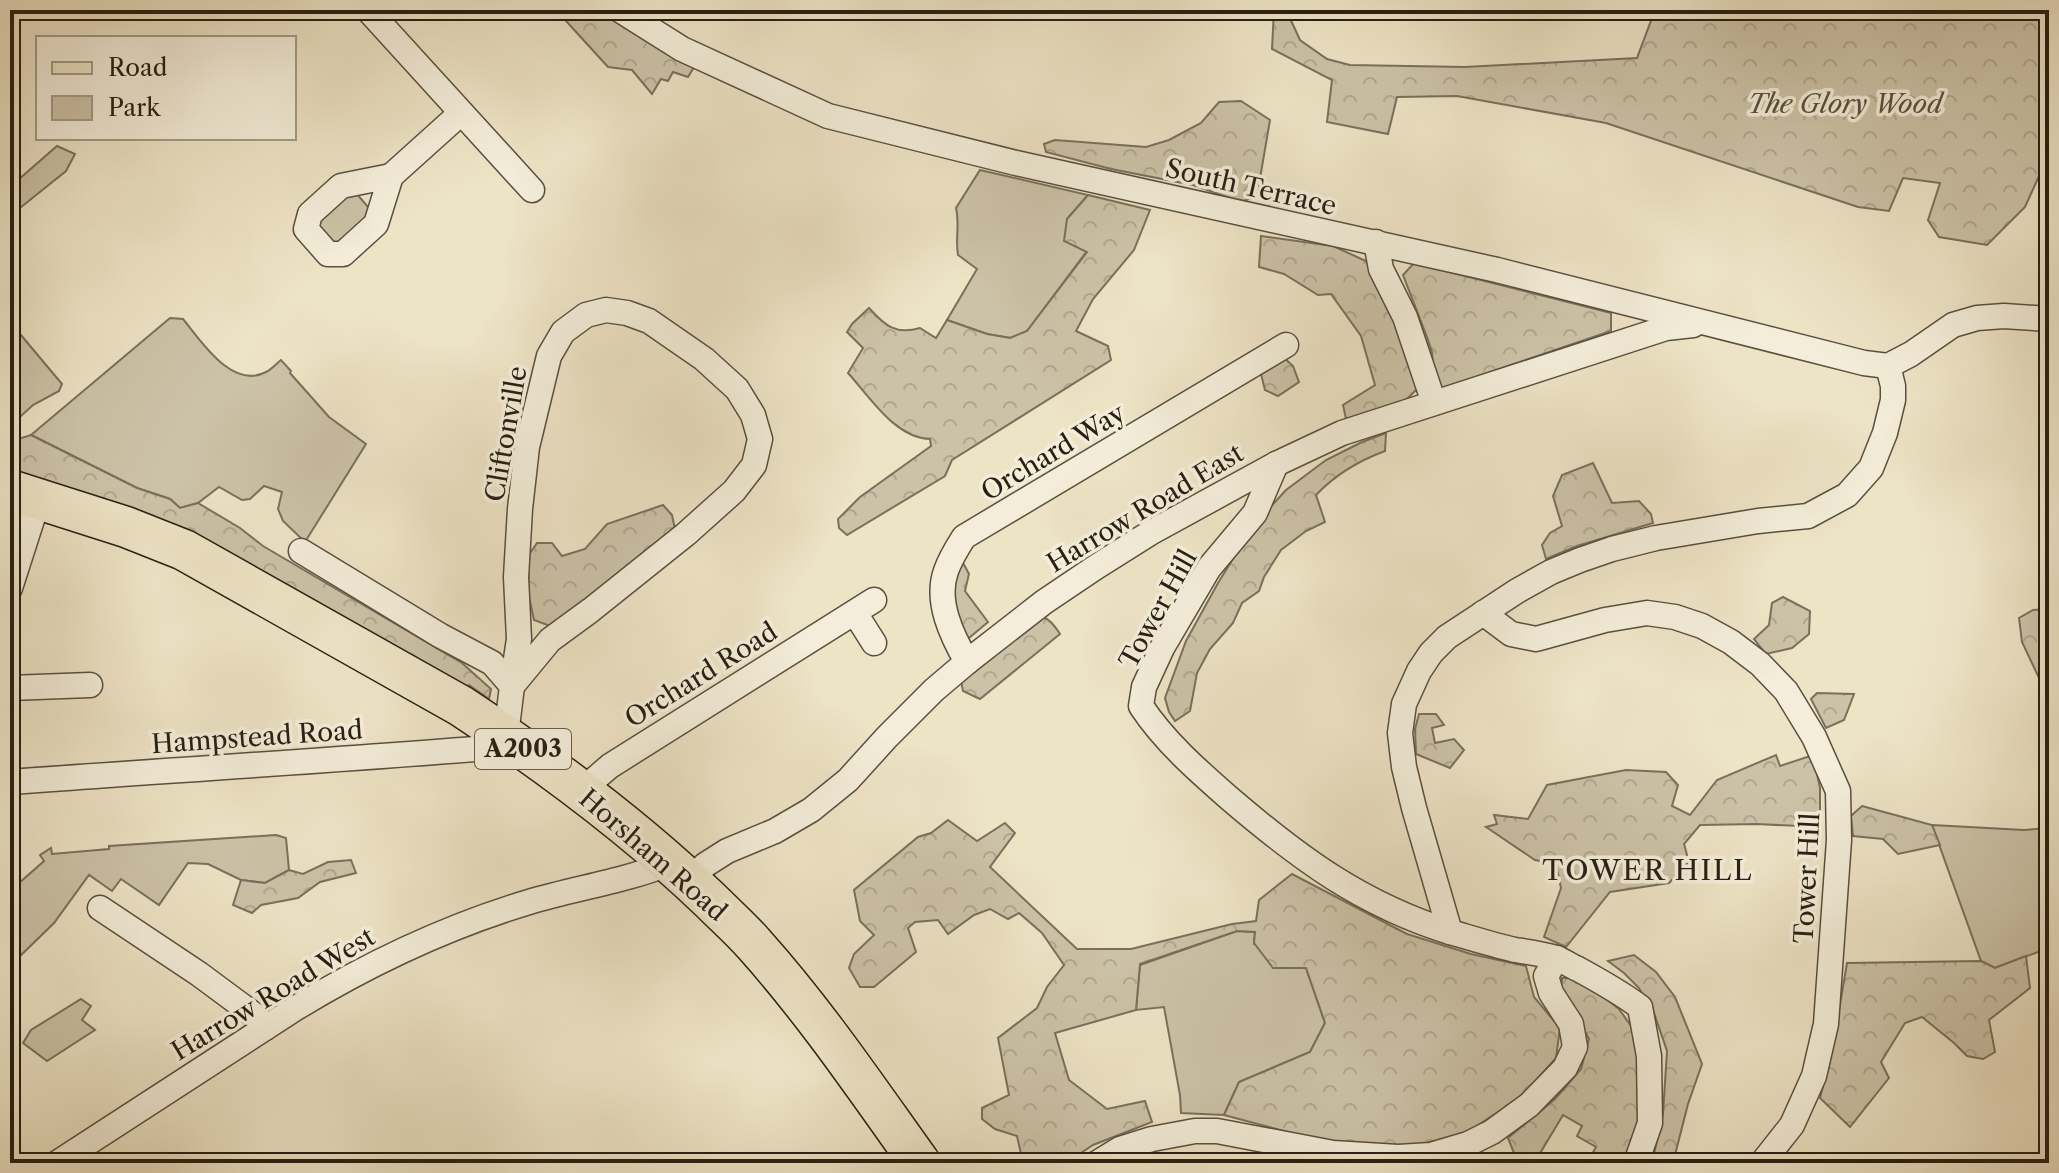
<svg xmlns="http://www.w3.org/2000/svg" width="2059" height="1173" viewBox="0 0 2059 1173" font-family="'Libre Caslon Text',serif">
	<defs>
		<pattern id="forest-crowns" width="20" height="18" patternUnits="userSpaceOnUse" patternTransform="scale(2)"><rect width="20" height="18" fill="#ccc2a7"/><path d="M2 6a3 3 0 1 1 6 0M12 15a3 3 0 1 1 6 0" fill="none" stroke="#afa68f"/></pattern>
	</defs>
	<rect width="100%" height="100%" fill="#ede3c5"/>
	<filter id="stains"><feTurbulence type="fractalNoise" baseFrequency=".0025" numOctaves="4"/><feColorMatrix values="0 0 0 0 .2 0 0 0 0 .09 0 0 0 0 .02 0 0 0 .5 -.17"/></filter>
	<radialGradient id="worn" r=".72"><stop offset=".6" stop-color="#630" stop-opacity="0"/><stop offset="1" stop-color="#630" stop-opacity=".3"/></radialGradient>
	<g fill="#ccc2a7" stroke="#7a705d" stroke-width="2">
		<path d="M 57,146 L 75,154 L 66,171 L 10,216 L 10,187 Z"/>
		<path d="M 980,170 L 1088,195 L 1067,219 L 1087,251 L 1027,331 L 1011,338 L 987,334 L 947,320 L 977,269 L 958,255 C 955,238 960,226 956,208 Z"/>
		<path d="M 356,193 L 369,208 L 367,219 L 337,245 L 328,244 L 316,221 L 345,194 Z"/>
		<path d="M 170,318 L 183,319 C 201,341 232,390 266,372 C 272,369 276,364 281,360 L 291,371 L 290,373 L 329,417 L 366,444 L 305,542 L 283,521 L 278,509 L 282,492 L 264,486 L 250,499 L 242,500 L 219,487 L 198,503 L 180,508 L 170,499 L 137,488 L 31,435 Z"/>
		<path d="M 10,322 L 62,384 L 59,391 L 33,405 L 10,426 Z"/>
		<path d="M 1932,825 L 2024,830 L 2049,828 L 2049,948 L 1995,968 L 1981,961 Z"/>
		<path d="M 276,835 L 286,838 L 289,870 L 265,883 L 241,880 L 208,864 L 188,863 L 159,905 L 121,879 L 112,891 L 89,875 L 54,923 L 15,961 L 10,962 L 10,891 L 44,861 L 40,855 L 51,848 L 52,854 L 109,849 L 109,846 Z"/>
		<path d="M 1237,931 L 1255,932 L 1254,944 L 1306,968 L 1325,1023 L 1310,1052 L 1239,1082 L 1224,1115 L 1181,1113 L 1180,1095 L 1164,1007 L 1136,1010 L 1140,965 Z"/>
		<path d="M 81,999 L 91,1006 L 82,1020 L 95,1030 L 47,1061 L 23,1043 L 31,1030 Z"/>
	</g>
	<g fill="url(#forest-crowns)" stroke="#7a705d" stroke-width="2">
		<path d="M 556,10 L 599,10 L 694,67 L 688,77 L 673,72 L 668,81 L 661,79 L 652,94 L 632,70 L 608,67 Z"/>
		<path d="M 1274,10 L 1290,10 L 1288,14 L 1300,40 L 1327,59 L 1350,65 L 1465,67 L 1637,58 L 1655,10 L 2049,10 L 2049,154 L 2025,207 L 1987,245 L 1939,237 L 1928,220 L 1940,183 L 1903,178 L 1889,211 L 1858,207 L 1606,123 L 1457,96 L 1397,97 L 1388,134 L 1327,122 L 1332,80 L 1272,49 Z"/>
		<path d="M 1241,101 L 1270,120 L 1257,196 L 1241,202 L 1193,185 L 1111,169 L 1046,152 L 1044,144 L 1055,140 L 1146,147 L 1169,140 L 1201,123 L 1219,102 Z"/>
		<path d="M 1088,195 L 1150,210 L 1134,250 L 1093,299 L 1076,331 L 1108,346 L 1111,360 L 952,460 L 945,476 L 847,535 L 839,528 L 838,519 L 860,497 L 931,446 L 930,439 C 895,438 870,397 848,373 L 863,348 L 847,332 L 852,324 L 869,308 C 885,326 896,335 920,328 L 936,338 L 947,320 L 987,334 L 1010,338 L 1027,331 L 1087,252 L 1064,241 L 1067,219 Z"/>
		<path d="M 1261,236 L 1333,246 L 1366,261 L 1383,291 L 1418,388 L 1405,401 L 1346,419 L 1343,405 L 1375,385 L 1361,336 L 1331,294 L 1318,295 L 1284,274 L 1259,267 Z"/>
		<path d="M 1414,263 L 1611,313 L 1611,331 L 1443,388 L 1434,379 L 1432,352 L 1427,337 L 1403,275 Z"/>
		<path d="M 1282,356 L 1293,366 L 1299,382 L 1278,396 L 1265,390 L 1260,370 Z"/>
		<path d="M 1386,433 L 1385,451 C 1358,461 1336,474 1316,495 L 1325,522 L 1306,531 L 1281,550 L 1264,577 L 1259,591 L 1242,603 L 1233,623 L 1210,649 L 1197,673 L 1190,711 L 1175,721 L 1169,712 L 1165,698 L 1186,641 L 1218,583 L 1254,525 L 1286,490 L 1326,460 L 1362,442 Z"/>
		<path d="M 31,435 L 137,488 L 170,499 L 180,508 L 198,503 L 240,528 L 263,546 L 462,663 L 491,689 L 489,699 L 469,685 L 459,695 L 10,483 L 10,439 L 15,440 Z"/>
		<path d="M 1593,463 L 1612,503 L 1639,501 L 1651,514 L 1653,523 L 1577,546 L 1546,559 L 1542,545 L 1550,533 L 1562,526 L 1553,496 L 1562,475 Z"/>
		<path d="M 663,505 L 672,515 L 675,529 C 633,561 594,597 550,626 L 534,620 L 529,597 L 528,556 L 537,543 L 552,543 L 562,556 L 585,549 L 607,524 Z"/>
		<path d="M 962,561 L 969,574 L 965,591 L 988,622 L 963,643 L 949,578 Z"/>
		<path d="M 1783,597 L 1810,611 L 1809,634 L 1792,648 L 1766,654 L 1754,639 L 1769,625 L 1772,603 Z"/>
		<path d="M 2049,609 L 2049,699 L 2022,642 L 2019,618 L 2033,610 Z"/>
		<path d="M 1036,614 C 1048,618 1053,623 1060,634 L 980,699 L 963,691 L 960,676 Z"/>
		<path d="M 1817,693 L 1854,694 L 1844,720 L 1826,728 L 1811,699 Z"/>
		<path d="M 1419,714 L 1436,714 L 1444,725 L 1432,728 L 1435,743 L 1454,739 L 1464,750 L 1450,768 L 1416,754 L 1415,729 Z"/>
		<path d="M 1776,755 L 1780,766 L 1813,755 L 1820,788 L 1820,827 L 1756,824 L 1700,825 L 1684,844 L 1689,862 L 1669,883 L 1610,892 L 1566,947 L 1544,937 L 1561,888 L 1556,864 L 1535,860 L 1486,827 L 1497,824 L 1494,815 L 1528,819 L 1547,785 L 1626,770 L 1666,772 L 1678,785 L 1672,806 L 1690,815 L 1717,780 Z"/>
		<path d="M 1862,806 L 1932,825 L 1940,845 L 1898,854 L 1883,839 L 1853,836 L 1851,816 Z"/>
		<path d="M 948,820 L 977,841 L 1005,823 L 1015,833 L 990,867 L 1077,949 L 1131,949 L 1232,924 L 1256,921 L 1259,900 L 1292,874 L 1407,934 L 1471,954 L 1526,966 L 1534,997 L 1560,1028 L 1556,1058 L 1521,1097 L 1466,1133 L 1423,1144 L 1365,1147 L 1322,1141 L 1224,1115 L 1239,1082 L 1310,1052 L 1325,1023 L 1306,968 L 1273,968 L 1254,943 L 1255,932 L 1237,931 L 1140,964 L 1136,1010 L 1055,1033 L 1069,1080 L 1107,1109 L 1145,1101 L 1152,1122 L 1093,1145 L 1066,1163 L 1023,1163 L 1017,1136 L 995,1129 L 982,1119 L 982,1108 L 1009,1095 L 998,1038 L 1037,1008 L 1047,987 L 1064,965 L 1042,933 L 1019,913 L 1008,919 L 990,909 L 974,915 L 948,934 L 938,920 L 915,922 L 908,928 L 916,952 L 874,987 L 860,987 L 849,968 L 854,954 L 874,935 L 860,921 L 854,890 L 918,837 L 931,833 Z"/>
		<path d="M 351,860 L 356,873 L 320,882 L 298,898 L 261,905 L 252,913 L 233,905 L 241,880 L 265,883 L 289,870 L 303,874 L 328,862 Z"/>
		<path d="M 1634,955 L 1656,972 L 1675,997 L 1702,1064 L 1688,1104 L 1675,1155 L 1671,1163 L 1652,1163 L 1663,1114 L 1667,1051 L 1654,1013 L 1639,988 L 1624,973 L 1608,961 Z"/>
		<path d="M 2026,956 L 2030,988 L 1989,1020 L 1995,1052 L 1983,1059 L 1967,1056 L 1954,1043 L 1922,1017 L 1905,1023 L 1881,1062 L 1889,1078 L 1850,1127 L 1820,1098 L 1833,1046 L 1847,963 L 1981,961 L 1995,968 Z"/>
		<path d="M 1562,978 L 1579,978 L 1619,1009 L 1636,1033 L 1642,1072 L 1639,1132 L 1627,1163 L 1587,1163 L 1596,1147 L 1577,1136 L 1582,1126 L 1563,1115 L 1539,1155 L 1552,1163 L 1518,1163 L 1508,1138 L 1555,1099 L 1581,1069 L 1589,1039 L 1561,991 Z"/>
	</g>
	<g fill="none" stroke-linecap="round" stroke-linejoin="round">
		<defs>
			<g id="street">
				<path d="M 368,10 L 532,190"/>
				<path d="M 620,10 L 682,49 L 828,116 L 1016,163 L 1497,270 L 1864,363 L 1888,366"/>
				<path d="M 391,176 L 376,224 L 343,254 L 328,254 L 306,229 L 310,214 L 341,186 Z"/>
				<path d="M 391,176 L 461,113"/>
				<path d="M 1376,242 L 1381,269 L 1405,317 L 1434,403"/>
				<path d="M 1888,366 L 1911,354 L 1953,325 L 1977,318 L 2004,316 L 2049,319"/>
				<path d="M 1276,464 L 1255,513 L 1209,568 L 1162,648 L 1144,687 L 1141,706 C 1164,741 1197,770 1229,798 C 1299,858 1361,904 1450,932 C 1471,938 1493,945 1515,950 C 1528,952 1543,954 1556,958 C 1564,961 1571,966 1578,969 C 1600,981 1620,992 1640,1007 L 1649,1056 L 1650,1123 L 1636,1163"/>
				<path d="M 10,588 L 39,498"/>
				<path d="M 855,613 L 874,643"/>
				<path d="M 1483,613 L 1511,634 L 1536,639 L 1605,620 L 1647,613 L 1675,617 L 1702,626 L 1731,642 L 1760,664 L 1786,691 L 1814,737 L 1838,791 L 1839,840 L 1826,1024 L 1814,1076 L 1792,1125 L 1762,1163"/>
				<path d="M 967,662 C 952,636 935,601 946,571 C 950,559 957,548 964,537 L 1286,345"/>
				<path d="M 10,688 L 90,685"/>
				<path d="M 10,782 C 169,770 328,761 487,748 L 501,733 L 508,719 L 512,686 L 519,639 L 516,577 L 520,509 L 527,447 L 549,356 L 563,332 L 586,315 L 606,310 L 627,313 L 649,321 L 704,359 L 737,389 L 753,415 L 760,439 L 754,465 L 734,491 L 686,534 L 591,610 L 550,640 L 512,686 L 492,663 L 441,636 L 301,551"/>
				<path d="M 583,793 L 596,778 L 610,766 L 874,600"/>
				<path d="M 690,881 L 705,865 L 727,851 L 775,831 L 811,810 L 848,780 L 887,737 L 934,690 L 967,662 L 1044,602 L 1096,567 L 1150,533 L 1276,464 L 1342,433 L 1666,328 L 1693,325"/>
				<path d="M 100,908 L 199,974 L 257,1017 L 265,1028"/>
				<path d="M 1450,932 L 1414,808 L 1404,767 L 1400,733 L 1404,704 L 1419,671 L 1431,653 L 1447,637 L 1517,591 L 1551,572 L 1580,560 L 1612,549 L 1656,538 L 1758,521 L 1808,516 L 1847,495 L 1871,468 L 1885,433 L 1893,400 L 1893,386 L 1888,366"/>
				<path d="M 57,1163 L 296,1008 C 370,963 446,927 529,902 C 576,888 625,881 670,863"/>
				<path d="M 1097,1163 L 1120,1149 L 1152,1139 L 1195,1131 L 1217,1131 L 1333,1153 L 1398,1157 L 1431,1155 L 1468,1144 L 1492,1132 L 1529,1105 L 1565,1068 L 1575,1047 L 1571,1024 L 1551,993 L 1546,976 L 1557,958"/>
			</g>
			<path id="primary" d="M 10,490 L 126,527 L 184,550 L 461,706 C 549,764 635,828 711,901 C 725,915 741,929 754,944 C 815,1012 867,1089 920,1163"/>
		</defs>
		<use href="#street" stroke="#595040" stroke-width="27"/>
		<use href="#primary" stroke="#281f13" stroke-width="43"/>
		<use href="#street" stroke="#f3edd9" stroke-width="24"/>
		<use href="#primary" stroke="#ede3c5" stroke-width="40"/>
	</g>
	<g text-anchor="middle" stroke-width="7" stroke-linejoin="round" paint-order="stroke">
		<rect fill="#f3edd9" stroke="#655d4e" stroke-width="2" x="475" y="729" width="96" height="40" rx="6"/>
		<g font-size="24" font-weight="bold" fill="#281f13">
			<text x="523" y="757">A2003</text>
		</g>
		<g font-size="26" font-style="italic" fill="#59503f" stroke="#f3edd9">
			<text x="1845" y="113">The Glory Wood</text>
		</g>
		<g font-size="26" fill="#281f13" stroke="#f3edd9">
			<text transform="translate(1251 187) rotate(13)" y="9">South Terrace</text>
			<text transform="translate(506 434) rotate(-80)" y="9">Cliftonville</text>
			<text transform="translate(1053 452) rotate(-31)" y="9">Orchard Way</text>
			<text transform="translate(1145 508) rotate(-31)" y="9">Harrow Road East</text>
			<text transform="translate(1158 609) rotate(-61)" y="9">Tower Hill</text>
			<text transform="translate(701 675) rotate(-32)" y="9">Orchard Road</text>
			<text transform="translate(257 737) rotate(-4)" y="9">Hampstead Road</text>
			<text transform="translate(653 855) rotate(41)" y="9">Horsham Road</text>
			<text transform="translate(1807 878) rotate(-87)" y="9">Tower Hill</text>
			<text transform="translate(273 994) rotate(-31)" y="9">Harrow Road West</text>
		</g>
		<g font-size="28" letter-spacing="2" fill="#281f13" stroke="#f3edd9">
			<text x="1648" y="880">TOWER HILL</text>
		</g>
	</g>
	<rect width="2059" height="1173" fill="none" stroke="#ede3c5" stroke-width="40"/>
	<rect x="12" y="12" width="2035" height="1149" fill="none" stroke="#281f13" stroke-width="4"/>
	<rect x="20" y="20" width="2019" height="1133" fill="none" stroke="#281f13" stroke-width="2"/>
	<rect x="36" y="36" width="260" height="104" fill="#f3edd9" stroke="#a29b8a" stroke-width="2"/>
	<rect x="52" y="62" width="40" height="12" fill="#ede3c5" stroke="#a29b8a" stroke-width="2"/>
	<text x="108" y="76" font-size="24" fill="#281f13">Road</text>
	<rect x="52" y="96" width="40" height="24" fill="#ccc2a7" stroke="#a29b8a" stroke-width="2"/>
	<text x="108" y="116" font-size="24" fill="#281f13">Park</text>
	<rect width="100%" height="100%" filter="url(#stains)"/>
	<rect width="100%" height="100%" fill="url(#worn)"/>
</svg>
